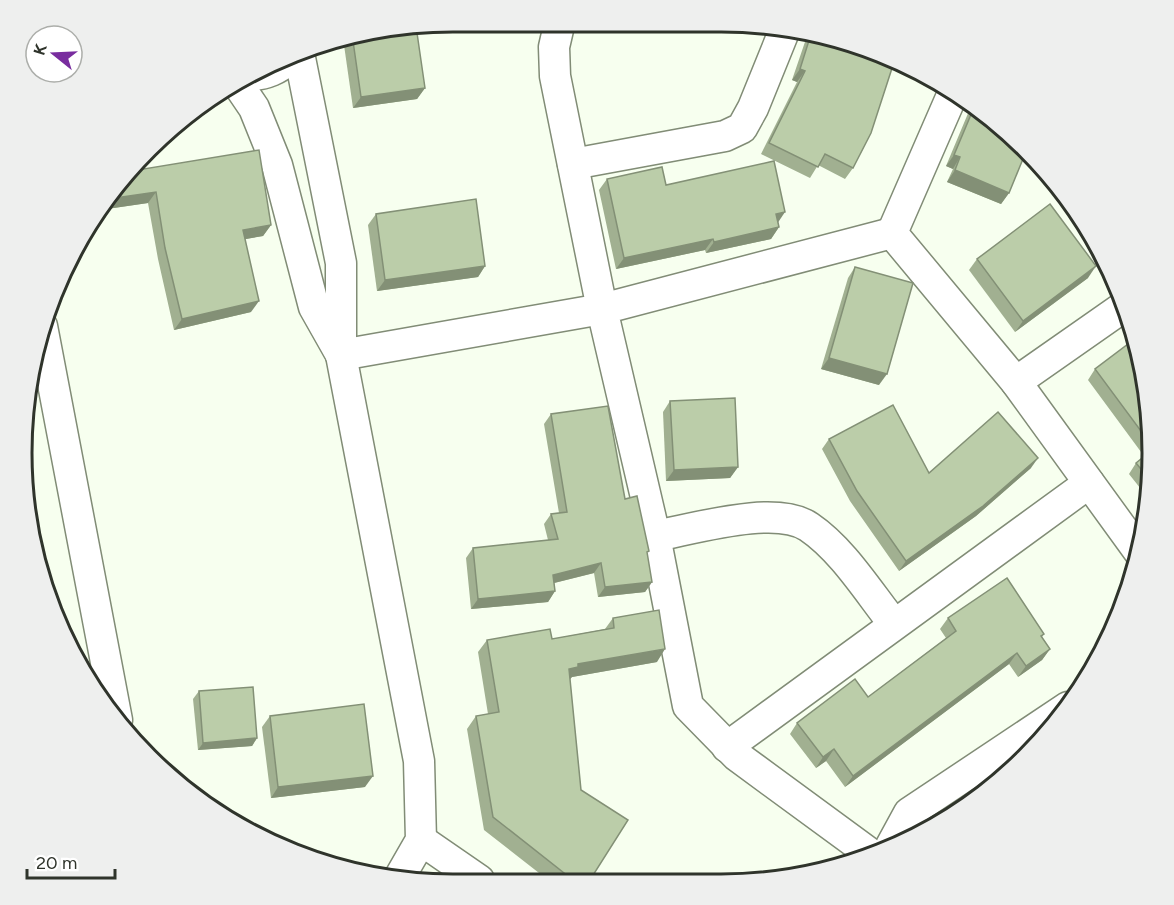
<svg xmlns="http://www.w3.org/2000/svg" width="1174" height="905" viewBox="0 0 1174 905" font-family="Figtree,sans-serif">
	<rect width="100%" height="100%" fill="#f7ffef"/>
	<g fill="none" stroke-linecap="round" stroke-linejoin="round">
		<defs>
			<g id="minor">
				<path d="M 299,53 L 341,263 L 341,355 L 419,761 L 421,840 L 398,880"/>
				<path d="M 235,80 L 254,108 L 277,165 L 314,307 L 340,353"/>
				<path d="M 953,93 L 892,233 L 1016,382 L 1140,553"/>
				<path d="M 573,164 L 725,136 L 742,128 L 753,108 L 785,29"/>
				<path d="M 42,326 L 117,720"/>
				<path d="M 341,355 L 602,309 L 555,76 L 554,47 L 560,21"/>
				<path d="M 1016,382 L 1126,305"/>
				<path d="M 655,536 C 694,529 776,504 809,527 C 843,550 869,593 894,624"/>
				<path d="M 727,747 L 1089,483"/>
				<path d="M 421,840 L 479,880"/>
				<path d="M 891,846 L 909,813 L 1068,707"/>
				<path d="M 872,855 L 737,756 L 688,706 L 655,536 L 602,309 L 892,233"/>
			</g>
			<path id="tertiary" d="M 249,74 C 266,73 277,68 290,57"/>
		</defs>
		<use href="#minor" stroke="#818c76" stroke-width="33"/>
		<use href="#tertiary" stroke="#818c76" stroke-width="36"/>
		<use href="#minor" stroke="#fff" stroke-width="30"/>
		<use href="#tertiary" stroke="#fff" stroke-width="33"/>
	</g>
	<g fill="#a1b091">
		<path d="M 352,34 L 425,88 L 417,99 L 353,108 L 344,45 Z"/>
		<path d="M 809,34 L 860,44 L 853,168 L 845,179 L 818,165 L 810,178 L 761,154 L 797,82 L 792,80 L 807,36 Z"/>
		<path d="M 974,105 L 984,110 L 1009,193 L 1001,204 L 947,182 L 953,169 L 946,166 L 969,111 Z"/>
		<path d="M 137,161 L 138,170 L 271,225 L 263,236 L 245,239 L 251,312 L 174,330 L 158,259 L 148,203 L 100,210 Z"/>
		<path d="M 607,179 L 666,185 L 778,222 L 779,227 L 771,239 L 706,253 L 705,250 L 616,269 L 599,190 Z"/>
		<path d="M 376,214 L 485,266 L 478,277 L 377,291 L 368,225 Z"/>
		<path d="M 977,259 L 1088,278 L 1015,332 L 969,270 Z"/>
		<path d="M 855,267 L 879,385 L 821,369 L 848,278 Z"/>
		<path d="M 1095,369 L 1145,369 L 1153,453 L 1148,498 L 1129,474 L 1136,463 L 1144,456 L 1088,380 Z"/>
		<path d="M 670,401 L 738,467 L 730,478 L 666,481 L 663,412 Z"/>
		<path d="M 551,414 L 625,499 L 647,555 L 652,582 L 645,592 L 598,597 L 594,573 L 554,583 L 555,591 L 548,602 L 471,609 L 466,558 L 473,548 L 548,540 L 544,524 L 551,514 L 559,513 L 544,424 Z"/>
		<path d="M 829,439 L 929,473 L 1031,468 L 976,516 L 899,571 L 850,501 L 822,449 Z"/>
		<path d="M 613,618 L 657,662 L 572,677 L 570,679 L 590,880 L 548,880 L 484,830 L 467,729 L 476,716 L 488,714 L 478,652 L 487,640 L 552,639 L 605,629 Z"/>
		<path d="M 948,618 L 1044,634 L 1042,637 L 1050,649 L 1042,660 L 1018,677 L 1009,664 L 845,787 L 826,761 L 816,768 L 790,734 L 797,723 L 868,697 L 946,638 L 940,629 Z"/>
		<path d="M 199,691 L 257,738 L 252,746 L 198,750 L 193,699 Z"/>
		<path d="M 270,716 L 365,787 L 271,798 L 262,727 Z"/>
	</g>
	<g fill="#839076">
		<path d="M 800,69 L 805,71 L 797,82 L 792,80 Z"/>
		<path d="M 425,88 L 417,99 L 353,108 L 361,97 Z"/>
		<path d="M 954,155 L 960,157 L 953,169 L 946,166 Z"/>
		<path d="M 955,170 L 1009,193 L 1001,204 L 947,182 Z"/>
		<path d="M 156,192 L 148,203 L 100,210 L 108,199 Z"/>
		<path d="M 785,212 L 777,224 L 776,214 Z"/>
		<path d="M 271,225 L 263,236 L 235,241 L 243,230 Z"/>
		<path d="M 779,227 L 771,239 L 706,253 L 714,242 Z"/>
		<path d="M 713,239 L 705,250 L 616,269 L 624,258 Z"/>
		<path d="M 485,266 L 478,277 L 377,291 L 385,280 Z"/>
		<path d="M 1096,266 L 1088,278 L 1015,332 L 1023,321 Z"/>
		<path d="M 259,301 L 251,312 L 174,330 L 182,319 Z"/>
		<path d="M 829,358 L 887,374 L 879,385 L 821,369 Z"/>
		<path d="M 1038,458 L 1031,468 L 976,516 L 899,571 L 906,561 Z"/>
		<path d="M 738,467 L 730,478 L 666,481 L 674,470 Z"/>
		<path d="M 601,563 L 594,573 L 546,585 L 553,575 Z"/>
		<path d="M 652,582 L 645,592 L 598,597 L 605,587 Z"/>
		<path d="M 555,591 L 548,602 L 471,609 L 478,599 Z"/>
		<path d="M 665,649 L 657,662 L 572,677 L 569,680 L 569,669 L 578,664 Z"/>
		<path d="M 1050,649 L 1042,660 L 1018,677 L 1026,666 Z"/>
		<path d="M 1017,653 L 1009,664 L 845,787 L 853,776 Z"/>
		<path d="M 257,738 L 252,746 L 198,750 L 203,743 Z"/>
		<path d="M 834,749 L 826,761 L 816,768 L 823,757 Z"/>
		<path d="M 373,776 L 365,787 L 271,798 L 278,787 Z"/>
	</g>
	<g fill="#bbcda9" stroke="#839076" stroke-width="1.5">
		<path d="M 416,26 L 425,88 L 361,97 L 352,34 Z"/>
		<path d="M 811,34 L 860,44 L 894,62 L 871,133 L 853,168 L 825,154 L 818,167 L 769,143 L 805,71 L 800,69 Z"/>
		<path d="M 975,105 L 984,110 L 1025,154 L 1009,193 L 955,170 L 960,157 L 954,155 Z"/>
		<path d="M 259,150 L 271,225 L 243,230 L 259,301 L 182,319 L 165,248 L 156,192 L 108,199 L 137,161 L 138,170 Z"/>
		<path d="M 774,161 L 785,212 L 776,214 L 779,227 L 714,242 L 713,239 L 624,258 L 607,179 L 662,167 L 666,185 Z"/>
		<path d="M 476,199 L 485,266 L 385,280 L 376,214 Z"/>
		<path d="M 1050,204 L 1096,266 L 1023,321 L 977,259 Z"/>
		<path d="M 855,267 L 913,283 L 887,374 L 829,358 Z"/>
		<path d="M 1136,338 L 1145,369 L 1152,446 L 1095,369 Z"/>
		<path d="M 735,398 L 738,467 L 674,470 L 670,401 Z"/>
		<path d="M 893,405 L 929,473 L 998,412 L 1038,458 L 983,506 L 906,561 L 857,491 L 829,439 Z"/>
		<path d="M 608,406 L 625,499 L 637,496 L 649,551 L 647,552 L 652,582 L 605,587 L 601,563 L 553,575 L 555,591 L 478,599 L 473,548 L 558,539 L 551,514 L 567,512 L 551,414 Z"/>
		<path d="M 1153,449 L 1153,453 L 1150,480 L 1136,463 Z"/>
		<path d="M 1007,578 L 1044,634 L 1041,636 L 1050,649 L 1026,666 L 1017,653 L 853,776 L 834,749 L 823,757 L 797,723 L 855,679 L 868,697 L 956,631 L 948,618 Z"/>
		<path d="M 659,610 L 665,649 L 578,664 L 578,667 L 569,669 L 581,790 L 628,820 L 590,880 L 573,880 L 493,817 L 476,716 L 499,712 L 487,640 L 550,629 L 552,639 L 614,628 L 613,618 Z"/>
		<path d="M 253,687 L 257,738 L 203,743 L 199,691 Z"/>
		<path d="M 364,704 L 373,776 L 278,787 L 270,716 Z"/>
	</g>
	<path d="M0 0H1174V905H0ZM453 32H721A421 421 0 0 1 1142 453V453A421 421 0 0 1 721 874H453A421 421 0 0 1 32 453V453A421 421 0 0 1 453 32Z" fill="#eeefee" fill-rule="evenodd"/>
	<path fill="none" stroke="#2f342b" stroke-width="3" d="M453 32H721A421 421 0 0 1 1142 453V453A421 421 0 0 1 721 874H453A421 421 0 0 1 32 453V453A421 421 0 0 1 453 32Z"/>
	<g transform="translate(54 54) rotate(288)"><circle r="28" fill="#ffffff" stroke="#acaeaa" stroke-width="1.5"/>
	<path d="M0-4.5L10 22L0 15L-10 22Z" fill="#792d9f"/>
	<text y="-9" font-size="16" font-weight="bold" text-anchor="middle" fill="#2f342b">K</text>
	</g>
	<path d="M27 869v9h88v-9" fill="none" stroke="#2f342b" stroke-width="3"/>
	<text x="36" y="869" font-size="18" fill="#2f342b" stroke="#ffffff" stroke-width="4.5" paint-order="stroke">20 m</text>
</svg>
